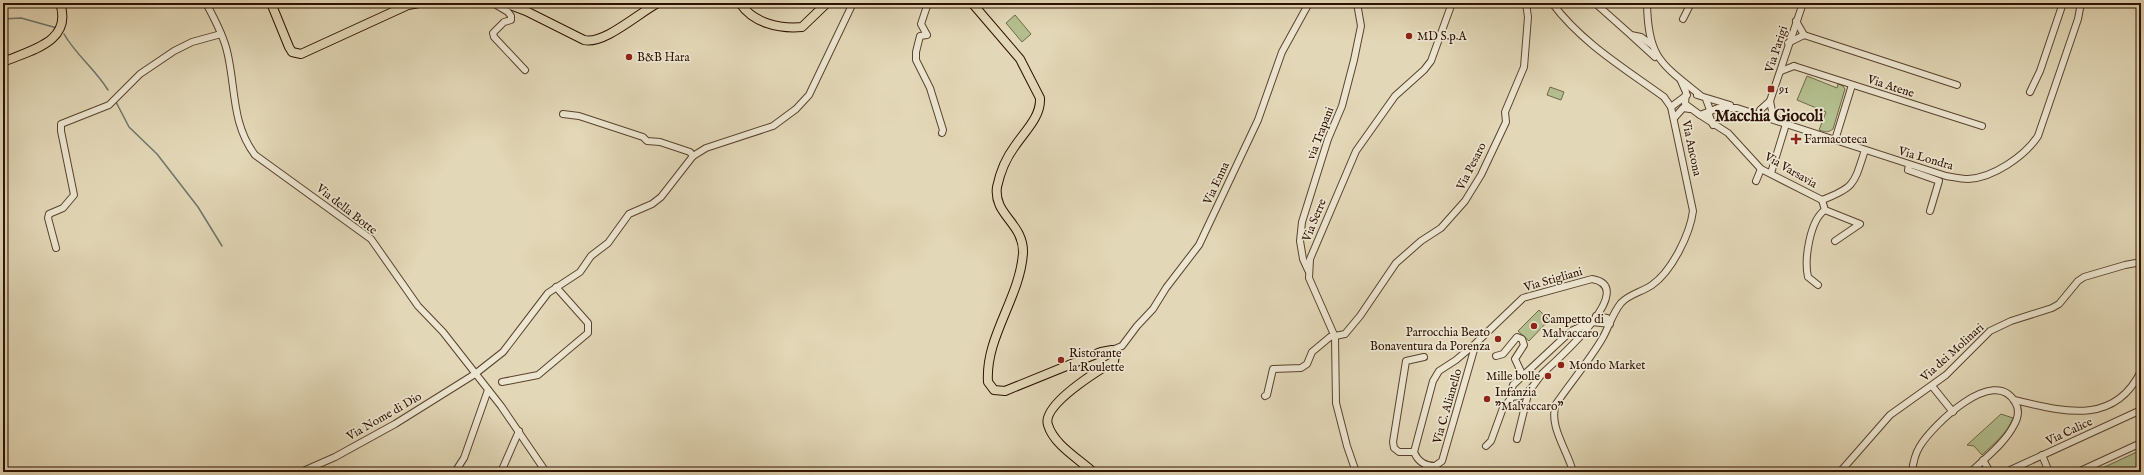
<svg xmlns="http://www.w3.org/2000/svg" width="2144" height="475" viewBox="0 0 2144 475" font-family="'IM FELL English',serif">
	<rect width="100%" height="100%" fill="#e2d7b6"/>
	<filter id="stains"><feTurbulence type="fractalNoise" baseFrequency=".005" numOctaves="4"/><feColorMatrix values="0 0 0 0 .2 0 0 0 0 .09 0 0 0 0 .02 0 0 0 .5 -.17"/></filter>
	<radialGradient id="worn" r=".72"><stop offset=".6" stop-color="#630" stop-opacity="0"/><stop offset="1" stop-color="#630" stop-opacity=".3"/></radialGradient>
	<g fill="#b3be8e" stroke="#706848">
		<path d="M 1015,15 L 1031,34 L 1022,42 L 1006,23 Z"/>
		<path d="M 1807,76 L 1837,88 L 1838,84 L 1843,86 L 1845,89 L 1833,129 C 1828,133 1825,132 1819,130 L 1826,112 L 1797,100 Z"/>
		<path d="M 1550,87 L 1564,92 L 1561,100 L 1547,95 Z"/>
		<path d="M 1539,310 L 1549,320 L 1529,341 L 1518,331 Z"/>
		<path d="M 2001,414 L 2013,418 C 2007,434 1993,444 1982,455 L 1974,446 L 1967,445 Z"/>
		<path d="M 2141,450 L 2141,472 L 2094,472 Z"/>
	</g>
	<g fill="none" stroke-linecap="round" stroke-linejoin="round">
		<g stroke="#6d756f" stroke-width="1.5">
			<path d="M 3,19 L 21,18 L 57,28"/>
			<path d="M 64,34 C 76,55 95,69 108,90"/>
			<path d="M 116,102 L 129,127 L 157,154 L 198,207 L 222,246"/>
		</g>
		<defs>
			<g id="minor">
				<path d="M 206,3 C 214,18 223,34 227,51 C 236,87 231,123 255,155 L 371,239 L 418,306 L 443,332 L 501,406 L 546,472"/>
				<path d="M 493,3 L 508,12 L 511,16 L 511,20 L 504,22 L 493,33 L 494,37 L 525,70"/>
				<path d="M 928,3 L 921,24 L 927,35 L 920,36 L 916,52 L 916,60 L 930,88 L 943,130 L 942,133"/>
				<path d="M 1552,3 C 1582,43 1624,68 1664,97 L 1671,107 L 1693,211 C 1690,234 1672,271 1652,285 C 1642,292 1629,294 1621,303 C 1612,314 1609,327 1602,339 C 1589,361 1571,382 1556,404 C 1548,426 1568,451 1573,472"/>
				<path d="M 1595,3 L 1631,35 L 1641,37 L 1652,45"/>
				<path d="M 1647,3 C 1648,57 1660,63 1700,95"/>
				<path d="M 1683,19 L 1691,3"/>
				<path d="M 1796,21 L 1804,35"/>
				<path d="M 1804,35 L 1957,85"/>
				<path d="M 1632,36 L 1655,57"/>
				<path d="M 1788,43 L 1804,35"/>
				<path d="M 1794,66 L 1982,126"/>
				<path d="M 1781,71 L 1794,66"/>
				<path d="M 1681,81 L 1686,92 L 1685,104 L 1700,115 L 1718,108 L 1737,108 L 1946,176 C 1953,177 1960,179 1968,179 C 1993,178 2025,156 2038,136 L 2078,19 L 2081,3"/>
				<path d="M 2030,92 L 2040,71 L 2063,3"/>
				<path d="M 1697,95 L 1730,105"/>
				<path d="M 1706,99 L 1710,110 L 1709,115 L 1713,125"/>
				<path d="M 1671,107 L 1687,95"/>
				<path d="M 563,114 L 579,116 L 643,137 L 647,141 L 660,142 L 690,152 L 693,156"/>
				<path d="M 1700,115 L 1728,133 L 1761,169 L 1822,200"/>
				<path d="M 1675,117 L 1683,108 L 1690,109"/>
				<path d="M 1762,118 L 1760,110 L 1770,101"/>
				<path d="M 1779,121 L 1773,116 L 1770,101 L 1803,3"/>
				<path d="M 1835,140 L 1852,85"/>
				<path d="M 1909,165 L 1908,170 L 1939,181 L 1930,211"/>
				<path d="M 1771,173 L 1786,124"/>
				<path d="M 1756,181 L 1761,169"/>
				<path d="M 1822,200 L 1825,210 L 1860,224 L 1835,241"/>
				<path d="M 1822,200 C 1856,187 1854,183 1865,150"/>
				<path d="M 56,248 L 48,218 L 49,214 L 63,208 L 74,195 L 61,131 L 61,124 L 109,105 L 140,74 L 174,51 L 192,42 L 221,34"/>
				<path d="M 1308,270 L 1303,259 L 1300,241 L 1302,222 L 1328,139 L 1342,106 L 1354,60 L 1361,26 L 1357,3"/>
				<path d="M 1818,285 L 1808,277 C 1804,259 1810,220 1825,210"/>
				<path d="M 1596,316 L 1607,318"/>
				<path d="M 1592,322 L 1610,324"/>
				<path d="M 1476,343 L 1442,461 L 1435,466 C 1425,466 1418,462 1414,452 L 1433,381 L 1439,371 L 1456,360 L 1476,343 L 1523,298 L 1592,279 C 1640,287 1557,360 1544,372 C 1534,381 1529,400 1513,396"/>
				<path d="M 1112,350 L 1122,346 L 1137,326 L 1153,309 L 1166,288 L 1199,245 L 1258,120 L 1282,52 L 1309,3"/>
				<path d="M 1496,356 L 1503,354 L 1517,337 L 1522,339 L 1524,345 L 1515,359 L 1523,376"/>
				<path d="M 502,382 L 538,375 L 588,333 L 588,323 L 556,287"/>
				<path d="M 1932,386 L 1953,412"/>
				<path d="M 1265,396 L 1267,395 L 1273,369 L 1301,368 L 1307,364 L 1312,352 L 1330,337 L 1345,334 L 1360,316 L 1396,263 L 1421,241 L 1441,228 L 1465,201 L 1481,175 L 1506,122 L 1505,112 L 1524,67 L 1528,17 L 1526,3"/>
				<path d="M 1513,396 L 1511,392 L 1513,385 L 1571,331 L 1589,323"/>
				<path d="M 2014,400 C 2062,411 2114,427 2141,371"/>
				<path d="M 1517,439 L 1528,394"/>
				<path d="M 1486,446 L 1491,441 L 1503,408 L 1513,396"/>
				<path d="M 1414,452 L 1399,452 L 1394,448 L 1393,442 L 1406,361 L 1424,357"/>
				<path d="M 2042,455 L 2049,472"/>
				<path d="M 1983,460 L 1990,472"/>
				<path d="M 301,472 L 335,457 L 395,424 L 475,374 L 503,352 L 548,293 L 580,272 L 591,256 L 608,243 L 629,214 L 652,204 L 661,197 L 693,156 L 706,148 L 773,126 L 796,109 L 809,95 L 853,3"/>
				<path d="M 455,472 L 464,458 L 488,390"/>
				<path d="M 501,472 L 519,431"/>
				<path d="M 1356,472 L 1347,446 L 1336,403 L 1335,337 L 1309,278 L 1310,259 L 1356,151 L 1395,96 L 1424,70 L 1431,61 L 1452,3"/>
				<path d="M 1840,472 L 1890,415 L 1946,375 L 1990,331 L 2011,321 L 2052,308 L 2059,304 L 2078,281 L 2084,277 L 2125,265 L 2141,262"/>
				<path d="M 1912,472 C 1913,463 1915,454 1920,446 C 1933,425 1994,365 2015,402 C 2020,410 2018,418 2014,425 C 2005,443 1985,458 1971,472"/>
				<path d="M 2006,472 L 2141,410"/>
				<path d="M 2078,472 L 2141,443"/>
			</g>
			<g id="major">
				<path d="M 271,3 L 289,47 L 292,52 L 301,54 L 408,5 L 419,3"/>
				<path d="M 505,3 L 526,11 L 584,40 C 604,45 640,12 658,3"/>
				<path d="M 740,3 C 753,23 779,29 802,27 L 827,3"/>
				<path d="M 972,3 L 1020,59 L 1040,98 C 1041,117 1025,131 1015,146 C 1006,158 1000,173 997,187 C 993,215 1024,223 1023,253 C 1020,298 985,337 988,382 L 994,390 L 1005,391 L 1101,352 L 1112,350 L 1115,356 L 1114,361 C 1099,370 1041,405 1048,425 C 1054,445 1079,459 1093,472"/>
				<path d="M 3,62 C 31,50 73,42 60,3"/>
			</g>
		</defs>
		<use href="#minor" stroke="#5a422e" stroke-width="8"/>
		<use href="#major" stroke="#2d1101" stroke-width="10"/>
		<use href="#minor" stroke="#ece5d0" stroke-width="6"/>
		<use href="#major" stroke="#e2d7b6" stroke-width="8"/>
	</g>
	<g fill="#8f2418" stroke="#ece5d0" stroke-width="1.5">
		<circle cx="1409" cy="36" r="4"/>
		<circle cx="629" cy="57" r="4"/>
		<rect x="1767" y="85" width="8" height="8" rx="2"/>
		<path d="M1794 133h4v4h4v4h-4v4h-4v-4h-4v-4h4z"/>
		<circle cx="1534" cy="326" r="4"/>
		<circle cx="1498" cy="339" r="4"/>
		<circle cx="1061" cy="360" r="4"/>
		<circle cx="1561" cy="365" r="4"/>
		<circle cx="1548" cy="376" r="4"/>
		<circle cx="1487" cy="399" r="4"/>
	</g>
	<g text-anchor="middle" stroke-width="3.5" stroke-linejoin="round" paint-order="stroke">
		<g font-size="12" fill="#2d1101" stroke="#ece5d0" text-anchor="start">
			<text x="1417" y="40">MD S.p.A</text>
			<text x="637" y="61">B&amp;B Hara</text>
			<text x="1779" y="93">91</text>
			<text x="1804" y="143">Farmacoteca</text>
			<text x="1542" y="323">Campetto di<tspan x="1542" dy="14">Malvaccaro</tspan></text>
			<text x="1490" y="336" text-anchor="end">Parrocchia Beato<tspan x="1490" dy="14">Bonaventura da Porenza</tspan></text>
			<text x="1069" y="357">Ristorante<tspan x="1069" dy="14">la Roulette</tspan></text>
			<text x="1569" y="369">Mondo Market</text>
			<text x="1540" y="380" text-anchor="end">Mille bolle</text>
			<text x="1495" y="396">Infanzia<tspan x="1495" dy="14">"Malvaccaro"</tspan></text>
		</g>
		<g font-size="12" fill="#2d1101" stroke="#ece5d0">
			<text transform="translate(1776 49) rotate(-72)" y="4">Via Parigi</text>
			<text transform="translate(1891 86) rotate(18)" y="4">Via Atene</text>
			<text transform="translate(1320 133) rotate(-69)" y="4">via Trapani</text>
			<text transform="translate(1692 148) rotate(78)" y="4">Via Ancona</text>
			<text transform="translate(1926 158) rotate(16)" y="4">Via Londra</text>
			<text transform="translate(1471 166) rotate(-63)" y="4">Via Pesaro</text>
			<text transform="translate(1791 170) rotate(30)" y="4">Via Varsavia</text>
			<text transform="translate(1216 183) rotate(-65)" y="4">Via Enna</text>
			<text transform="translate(347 209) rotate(38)" y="4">Via della Botte</text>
			<text transform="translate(1314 220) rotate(-68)" y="4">Via Serre</text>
			<text transform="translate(1553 279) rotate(-16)" y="4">Via Stigliani</text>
			<text transform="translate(1952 352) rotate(-42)" y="4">Via dei Molinari</text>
			<text transform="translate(1447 406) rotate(-74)" y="4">Via C. Alianello</text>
			<text transform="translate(384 416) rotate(-30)" y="4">Via Nome di Dio</text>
			<text transform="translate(2069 431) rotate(-25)" y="4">Via Calice</text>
		</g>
		<g font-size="16" font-weight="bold" fill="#2d1101" stroke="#ece5d0">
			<text x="1769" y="121">Macchia Giocoli</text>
		</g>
	</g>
	<rect width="2144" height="475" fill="none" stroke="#e2d7b6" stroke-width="16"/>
	<rect x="4" y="4" width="2136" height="467" fill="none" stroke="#2d1101" stroke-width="2"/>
	<rect x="8" y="8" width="2128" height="459" fill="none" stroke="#2d1101"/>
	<rect width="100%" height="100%" filter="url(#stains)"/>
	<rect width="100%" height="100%" fill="url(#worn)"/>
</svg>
